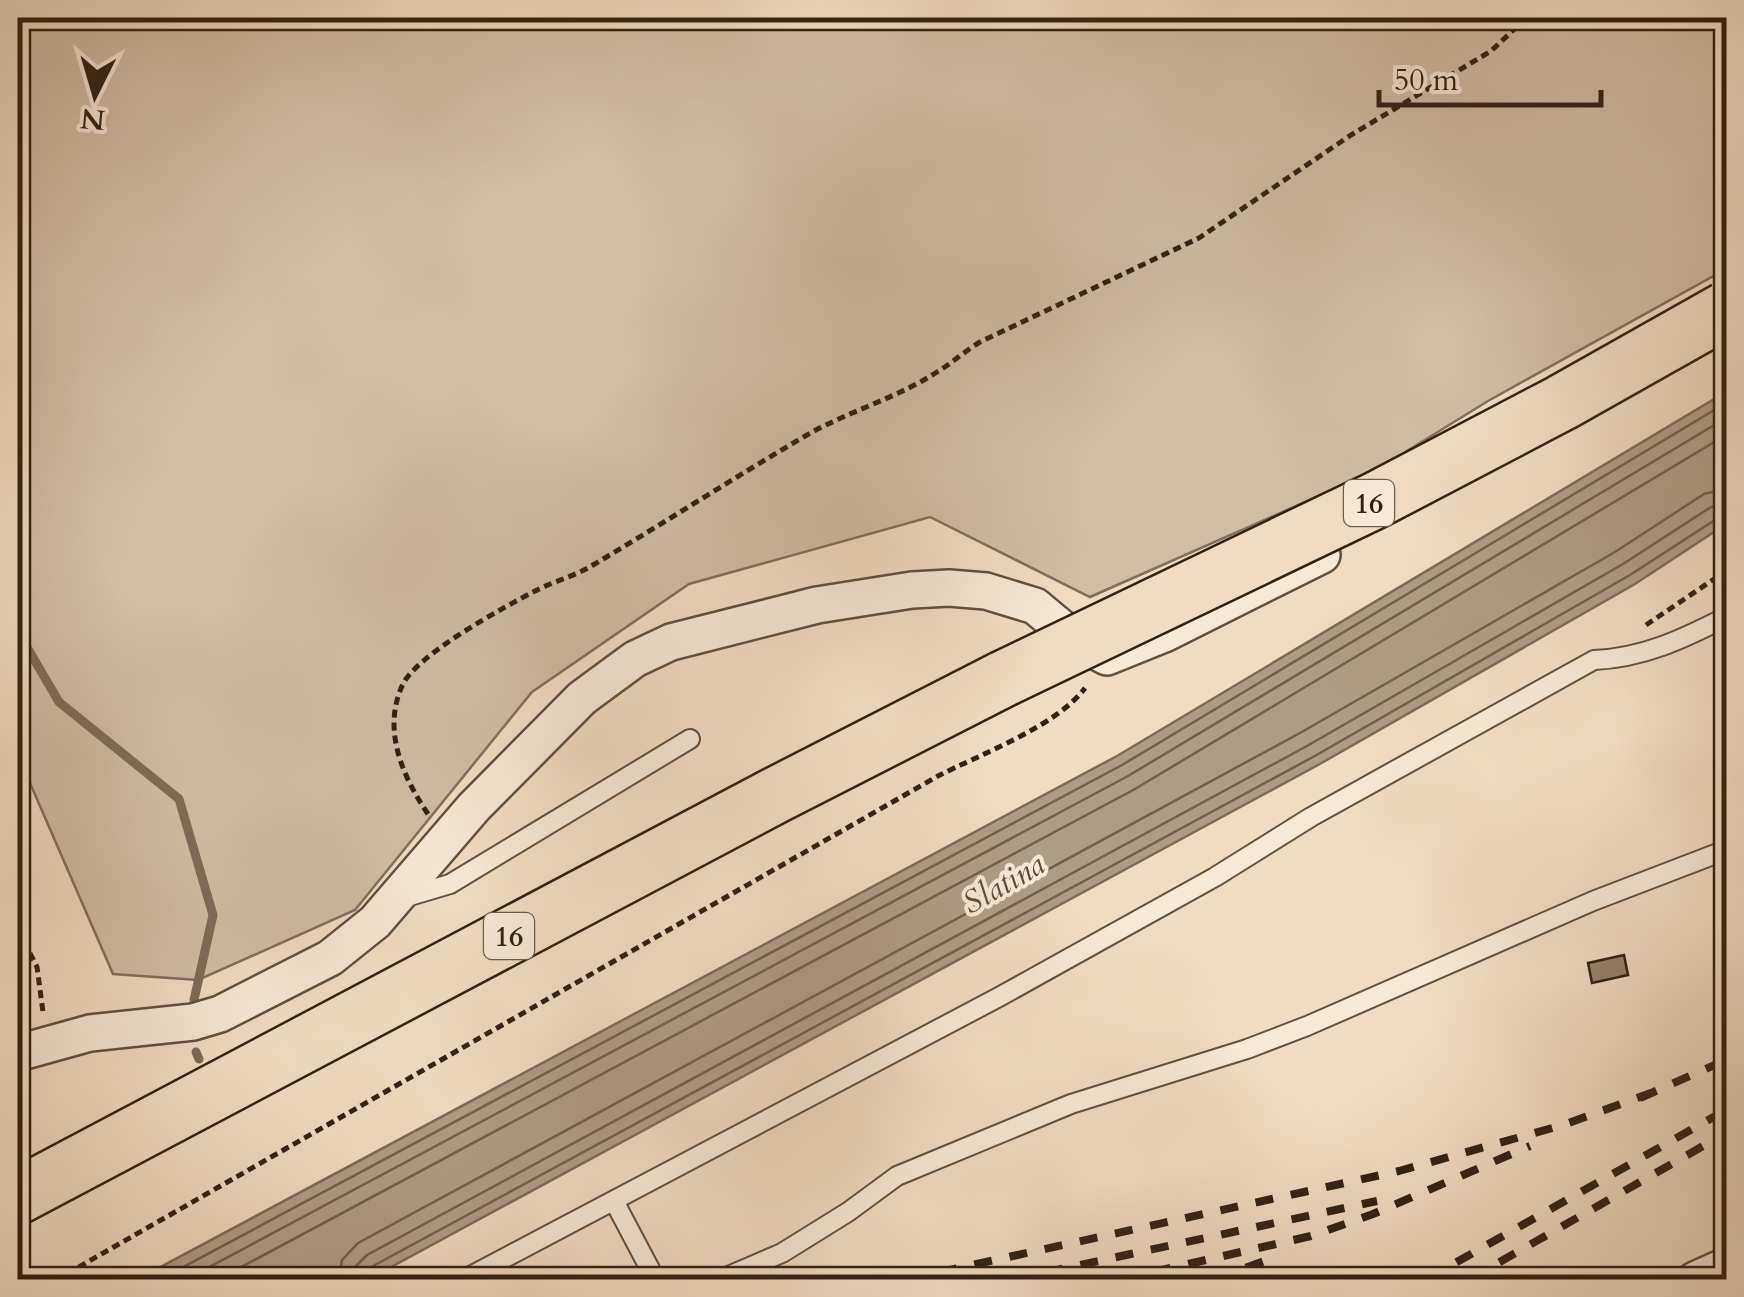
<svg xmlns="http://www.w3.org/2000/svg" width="1744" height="1297" viewBox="0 0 1744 1297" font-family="Cardo,serif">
	<rect width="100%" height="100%" fill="#f0ddc1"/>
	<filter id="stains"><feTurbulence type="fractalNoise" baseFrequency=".002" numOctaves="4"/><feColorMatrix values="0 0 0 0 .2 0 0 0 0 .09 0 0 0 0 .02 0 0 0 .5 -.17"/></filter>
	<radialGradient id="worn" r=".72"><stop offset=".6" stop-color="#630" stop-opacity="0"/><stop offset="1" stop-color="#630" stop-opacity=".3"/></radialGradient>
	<path fill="#cfbda4" stroke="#7e705c" stroke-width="2.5" d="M 18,18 L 1726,18 L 1726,269 L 1488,401 L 1373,472 L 1090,597 L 930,517 L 689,584 L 532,692 L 355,910 L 198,980 L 113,974 L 23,767 L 18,762 Z"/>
	<path fill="#ae9d86" stroke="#7b6c58" stroke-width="2.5" d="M 1726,392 L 1726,524 L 1635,584 L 1318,765 L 369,1279 L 138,1279 L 1117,756 Z"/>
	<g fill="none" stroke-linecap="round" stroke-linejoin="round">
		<g stroke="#6e604d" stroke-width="2.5">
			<path d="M 159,1280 L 1122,765 L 1726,403"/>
			<path d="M 185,1280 L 1128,776 L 1726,418"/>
			<path d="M 217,1280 L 1135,789 L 1726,435"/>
			<path d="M 339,1280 L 342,1260 L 358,1243 L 1300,733 L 1615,552 L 1704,494 L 1726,489"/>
			<path d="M 354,1280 L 356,1266 L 367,1255 L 1307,746 L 1623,564 L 1711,507 L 1726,504"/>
			<path d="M 366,1280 L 373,1266 L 1313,757 L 1630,575 L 1718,518 L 1726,517"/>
		</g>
		<g stroke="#7b6c58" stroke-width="9">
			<path d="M 18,632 L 59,702 L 179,799 L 213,915 L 194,1000"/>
			<path d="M 196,1052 L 199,1059"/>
		</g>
	</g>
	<path fill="#93836e" stroke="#2e2214" stroke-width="2.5" d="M 1624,955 L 1628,975 L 1592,983 L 1588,963 Z"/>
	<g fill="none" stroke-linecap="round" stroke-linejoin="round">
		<defs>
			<g id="lane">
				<path d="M 403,898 L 450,884 L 690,739"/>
				<path d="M 614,1201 L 652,1273 L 663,1280"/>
				<path d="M 463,1280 L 999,997 L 1215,877 L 1311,817 L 1594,660 C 1643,658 1683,639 1726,617"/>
				<path d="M 719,1280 L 782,1253 L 848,1212 L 897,1176 L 1071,1104 L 1247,1049 L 1307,1026 L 1593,901 L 1726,850"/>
			</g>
			<g id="street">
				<path d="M 18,1053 L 90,1033 L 193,1022 L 220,1014 L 330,958 L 375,922 L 474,807 L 582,698 L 635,659 L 671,642 L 817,605 L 912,590 L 949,588 L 986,591 L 1035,606 L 1077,641 L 1107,657 L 1164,634 L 1322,555"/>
				<path d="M 1695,1280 L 1726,1266"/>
			</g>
			<path id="primary" d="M 18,1196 L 776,795 L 1003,679"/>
		</defs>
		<use href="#lane" stroke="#5e513f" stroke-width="22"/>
		<use href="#street" stroke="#5e513f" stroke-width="40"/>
		<use href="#primary" stroke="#2e2214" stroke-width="60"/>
		<g stroke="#2e2214" stroke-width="5" stroke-dasharray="8 5" stroke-linecap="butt">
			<path d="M 1646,625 L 1726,571"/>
			<path d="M 428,814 C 403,777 382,731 402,686 C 415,655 506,606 537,590 C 555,581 575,576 593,565 C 664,523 735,477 807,435 C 849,411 897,398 937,372 C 952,363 965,351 980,342 L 1199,238 L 1351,135 L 1491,51 L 1526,18"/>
			<path d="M 18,930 L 37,967 L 43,1012"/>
			<path d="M 56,1280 L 938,776 C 981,754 1057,726 1085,688"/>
		</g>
		<use href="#lane" stroke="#f5e9d7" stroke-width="18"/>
		<use href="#street" stroke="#f5e9d7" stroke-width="35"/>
		<use href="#primary" stroke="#f0ddc1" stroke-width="55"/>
		<g stroke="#2e2214" stroke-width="8" stroke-dasharray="18 18" stroke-linecap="butt">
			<path d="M 1640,1098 L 1726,1060"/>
			<path d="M 904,1280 L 1399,1171 L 1563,1125 L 1651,1093"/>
			<path d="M 1010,1280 L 1377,1201"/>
			<path d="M 1118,1280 L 1311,1236 L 1373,1214 L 1530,1146"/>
			<path d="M 1212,1280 L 1270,1259"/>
			<path d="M 1425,1280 L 1726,1110"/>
			<path d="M 1468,1280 L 1726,1133"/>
		</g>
		<defs>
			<path id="primary-bridge" d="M 1003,679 L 1376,500 L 1561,403 L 1726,310"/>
		</defs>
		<use href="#primary-bridge" stroke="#2e2214" stroke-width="60" stroke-linecap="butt"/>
		<use href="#primary-bridge" stroke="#f0ddc1" stroke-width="55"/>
	</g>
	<g text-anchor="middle" stroke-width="8" stroke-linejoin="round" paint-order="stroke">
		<g fill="#f5e9d7" stroke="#6a5e4e" stroke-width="2.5">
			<rect x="1344" y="480" width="50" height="46" rx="8"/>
			<rect x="484" y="913" width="50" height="46" rx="8"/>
		</g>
		<g font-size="28" font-weight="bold" fill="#2e2214">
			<text x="1369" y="513">16</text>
			<text x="509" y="946">16</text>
		</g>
		<g font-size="32" font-style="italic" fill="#5b4d3c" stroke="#f5e9d7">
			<text transform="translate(1003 883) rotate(-30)" y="11">Slatina</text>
		</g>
	</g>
	<rect width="1744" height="1297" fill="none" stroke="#f0ddc1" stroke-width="60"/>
	<rect x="20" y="20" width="1704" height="1257" fill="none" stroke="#2e2214" stroke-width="5"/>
	<rect x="30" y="30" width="1684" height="1237" fill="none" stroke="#2e2214" stroke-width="2.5"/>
	<g transform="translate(95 95) rotate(185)" stroke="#f5e9d7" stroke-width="8" paint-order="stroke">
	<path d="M0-8L18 38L0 25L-18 38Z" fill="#2e2214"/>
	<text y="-15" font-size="28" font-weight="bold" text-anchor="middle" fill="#2e2214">N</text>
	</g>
	<path d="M1379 90v15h222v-15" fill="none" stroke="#2e2214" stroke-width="5"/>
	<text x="1394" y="90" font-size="30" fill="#2e2214" stroke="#f5e9d7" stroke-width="8" paint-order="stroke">50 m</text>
	<rect width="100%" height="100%" filter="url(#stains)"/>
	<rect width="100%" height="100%" fill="url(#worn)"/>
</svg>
